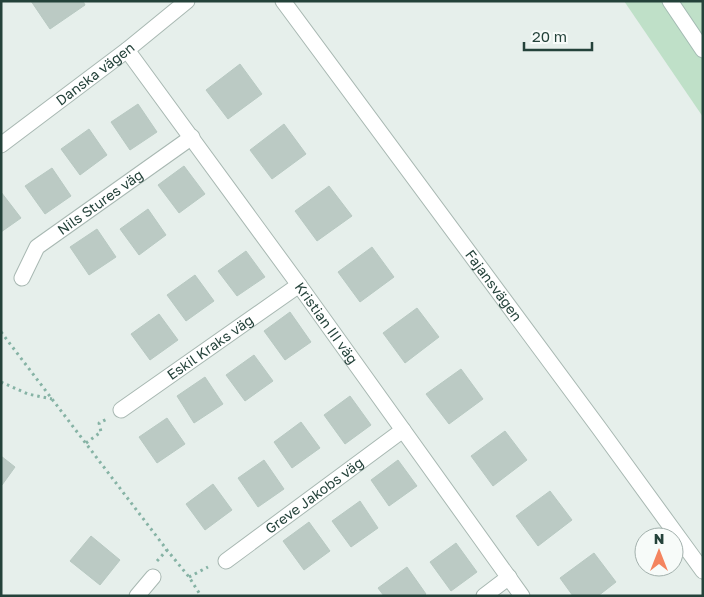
<svg xmlns="http://www.w3.org/2000/svg" width="704" height="597" viewBox="0 0 704 597" font-family="'Golos Text',sans-serif">
	<rect width="100%" height="100%" fill="#e6efeb"/>
	<path fill="#bfe0c8" d="M 624,1 L 703,1 L 703,117 Z"/>
	<g fill="#bbcac4" stroke="#b8c9c2">
		<path d="M 31,1 L 83,1 L 85,5 L 50,29 Z"/>
		<path d="M 240,64 L 262,94 L 228,119 L 206,90 Z"/>
		<path d="M 138,104 L 157,132 L 130,150 L 111,122 Z"/>
		<path d="M 284,124 L 306,154 L 272,179 L 250,150 Z"/>
		<path d="M 89,129 L 107,155 L 80,175 L 61,149 Z"/>
		<path d="M 184,166 L 205,194 L 179,213 L 158,185 Z"/>
		<path d="M 52,168 L 71,196 L 45,214 L 25,186 Z"/>
		<path d="M 329,186 L 352,216 L 317,241 L 295,211 Z"/>
		<path d="M 1,192 L 21,218 L 1,232 Z"/>
		<path d="M 148,209 L 166,235 L 139,255 L 120,229 Z"/>
		<path d="M 97,229 L 116,257 L 89,275 L 70,247 Z"/>
		<path d="M 372,247 L 394,277 L 360,302 L 338,272 Z"/>
		<path d="M 246,251 L 265,277 L 237,296 L 218,271 Z"/>
		<path d="M 195,275 L 214,301 L 186,321 L 167,295 Z"/>
		<path d="M 417,308 L 439,337 L 405,363 L 383,333 Z"/>
		<path d="M 290,312 L 311,342 L 285,360 L 264,331 Z"/>
		<path d="M 159,314 L 178,340 L 150,360 L 131,334 Z"/>
		<path d="M 254,355 L 273,381 L 245,401 L 226,375 Z"/>
		<path d="M 461,369 L 483,399 L 449,424 L 426,394 Z"/>
		<path d="M 205,377 L 223,404 L 194,423 L 177,396 Z"/>
		<path d="M 350,396 L 371,425 L 345,444 L 324,415 Z"/>
		<path d="M 167,418 L 185,444 L 157,463 L 139,437 Z"/>
		<path d="M 301,422 L 320,448 L 292,468 L 274,442 Z"/>
		<path d="M 505,431 L 527,460 L 493,486 L 471,456 Z"/>
		<path d="M 1,456 L 15,467 L 2,485 L 1,484 Z"/>
		<path d="M 264,460 L 284,489 L 258,507 L 238,478 Z"/>
		<path d="M 398,460 L 417,486 L 389,506 L 371,480 Z"/>
		<path d="M 213,484 L 232,510 L 205,530 L 186,504 Z"/>
		<path d="M 550,491 L 572,520 L 538,546 L 516,516 Z"/>
		<path d="M 360,501 L 378,528 L 351,547 L 332,521 Z"/>
		<path d="M 309,522 L 330,551 L 304,570 L 283,541 Z"/>
		<path d="M 91,536 L 120,560 L 100,585 L 70,561 Z"/>
		<path d="M 456,543 L 477,572 L 451,591 L 430,562 Z"/>
		<path d="M 594,553 L 616,582 L 598,596 L 573,596 L 560,578 Z"/>
		<path d="M 407,567 L 426,594 L 424,596 L 384,596 L 378,588 Z"/>
	</g>
	<g fill="none" stroke-linecap="round" stroke-linejoin="round">
		<defs>
			<g id="minor">
				<path id="s1" d="M 283,1 L 599,428 L 703,571"/>
				<path id="s2" d="M 127,50 L 299,285 L 522,596"/>
				<path id="s3" d="M 1,145 L 127,50 L 187,1"/>
				<path id="s4" d="M 22,278 L 37,247 L 192,137"/>
				<path id="s5" d="M 121,410 L 299,285"/>
				<path id="s6" d="M 226,561 L 403,430"/>
				<path d="M 137,596 L 153,577"/>
				<path d="M 484,596 L 509,577"/>
			</g>
			<path id="secondary" d="M 670,1 L 703,50"/>
		</defs>
		<use href="#minor" stroke="#a8b8b2" stroke-width="17"/>
		<use href="#secondary" stroke="#a4bbb3" stroke-width="17"/>
		<g stroke="#86b3a5" stroke-width="3" stroke-dasharray="2.5 4" stroke-linecap="butt">
			<path d="M 1,332 L 167,550 L 189,577 L 201,596"/>
			<path d="M 1,382 L 28,394 L 52,399"/>
			<path d="M 86,443 L 101,432 L 99,423 L 107,419"/>
			<path d="M 157,561 L 167,550"/>
			<path d="M 189,577 L 208,567"/>
		</g>
		<use href="#minor" stroke="#fff" stroke-width="15"/>
		<use href="#secondary" stroke="#fff" stroke-width="15"/>
	</g>
	<g text-anchor="middle" stroke-width="4" stroke-linejoin="round" paint-order="stroke">
		<g font-size="14" fill="#24423a" stroke="#f7fbf9">
			<text dy="5" stroke="none"><textPath href="#s3" startOffset="118">Danska vägen</textPath></text>
			<text dy="5" stroke="none"><textPath href="#s4" startOffset="112">Nils Stures väg</textPath></text>
			<text dy="5" stroke="none"><textPath href="#s1" startOffset="354">Fajansvägen</textPath></text>
			<text dy="5" stroke="none"><textPath href="#s2" startOffset="338">Kristian III väg</textPath></text>
			<text dy="5" stroke="none"><textPath href="#s5" startOffset="109">Eskil Kraks väg</textPath></text>
			<text dy="5" stroke="none"><textPath href="#s6" startOffset="110">Greve Jakobs väg</textPath></text>
		</g>
	</g>
	<rect width="704" height="597" fill="none" stroke="#24423a" stroke-width="5"/>
	<g transform="translate(659 552)"><circle r="24" fill="#f7fbf9" stroke="#a3b1ad"/>
	<path d="M0-4L9 19L0 12L-9 19Z" fill="#f4845f"/>
	<text y="-8" font-size="14" font-weight="bold" text-anchor="middle" fill="#24423a">N</text>
	</g>
	<path d="M524 42v8h68v-8" fill="none" stroke="#24423a" stroke-width="2.5"/>
	<text x="532" y="42" font-size="15" fill="#24423a" stroke="#f7fbf9" stroke-width="4" paint-order="stroke">20 m</text>
</svg>
